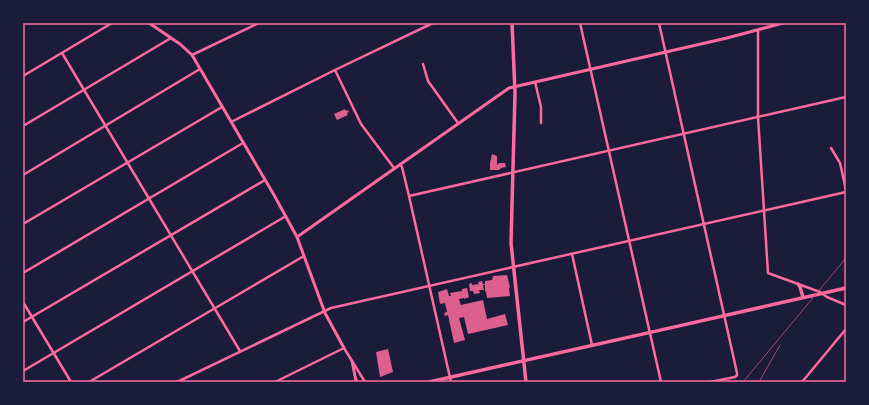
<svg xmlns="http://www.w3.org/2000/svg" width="869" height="405" viewBox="0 0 869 405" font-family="'Open Sans',sans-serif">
	<rect width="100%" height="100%" fill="#1b1b3a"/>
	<g fill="#dd5f8e">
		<path d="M 345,109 L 346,111 L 348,110 L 349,112 L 347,113 L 348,115 L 337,120 L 334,114 Z"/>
		<path d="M 492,154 L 497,156 L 497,165 L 499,163 L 505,163 L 506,167 L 501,168 L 499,170 L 490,170 L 490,163 Z"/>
		<path d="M 507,275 L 510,287 L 509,288 L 510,296 L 487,298 L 486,291 L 485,292 L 485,285 L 483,285 L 484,290 L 479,290 L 480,293 L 474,294 L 473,291 L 470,291 L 469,284 L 472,283 L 472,285 L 478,284 L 479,286 L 478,282 L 482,281 L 483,284 L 485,284 L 485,281 L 492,280 L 493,276 Z"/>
		<path d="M 467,288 L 469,297 L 464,299 L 464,298 L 459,299 L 461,305 L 483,300 L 487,319 L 505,314 L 508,325 L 468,334 L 464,317 L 459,318 L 465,340 L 454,343 L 448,315 L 445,316 L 444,313 L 447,312 L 445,303 L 440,304 L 438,292 L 447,289 L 449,296 L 451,296 L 450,293 L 462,291 L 462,289 Z"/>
		<path d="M 388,349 L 393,372 L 380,377 L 376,352 Z"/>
	</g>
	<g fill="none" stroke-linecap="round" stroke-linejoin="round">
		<g stroke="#ff6b9d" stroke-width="2.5">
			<path d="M 580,23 L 661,382"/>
			<path d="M 659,23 L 737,373 L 737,375 L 735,377 L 710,382"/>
			<path d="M 758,31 L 758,117 L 768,273 L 820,292 L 827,297 L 846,305"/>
			<path d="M 62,53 L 240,351"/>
			<path d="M 192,55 L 259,23"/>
			<path d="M 423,64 L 428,81 L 458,123"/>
			<path d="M 335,70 L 361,124 L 394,168"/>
			<path d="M 23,76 L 112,23"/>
			<path d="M 535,82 L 541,107 L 541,123"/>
			<path d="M 231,122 L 335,70 L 433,23"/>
			<path d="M 23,126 L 171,38"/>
			<path d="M 831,148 L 840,163 L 846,190"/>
			<path d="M 400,164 L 402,167 L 409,196 L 451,382"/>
			<path d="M 23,175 L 200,69"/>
			<path d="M 409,196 L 846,97"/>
			<path d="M 23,224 L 222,107"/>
			<path d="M 572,254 L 592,345"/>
			<path d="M 23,273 L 243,143"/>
			<path d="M 23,302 L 71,382"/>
			<path d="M 23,322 L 265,180"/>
			<path d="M 23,371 L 286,216"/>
			<path d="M 89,382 L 304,256"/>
			<path d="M 177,382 L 331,308 L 846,192"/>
			<path d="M 275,382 L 344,348 L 365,382"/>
			<path d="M 802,382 L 846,329"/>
		</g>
		<g stroke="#ff6b9d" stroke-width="3">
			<path d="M 149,23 L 180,44 L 192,55 L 274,195 L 297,237 L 325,313 L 344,348"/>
			<path d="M 297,237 L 509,88 L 727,38 L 783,23"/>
			<path d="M 352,361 L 356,381"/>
		</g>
		<g stroke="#ff6b9d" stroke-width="3.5">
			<path d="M 798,284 L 800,287 L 803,297"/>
			<path d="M 356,382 L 356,380"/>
			<path d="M 429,382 C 568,352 707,319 846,288"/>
		</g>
		<path stroke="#ff6b9d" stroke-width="3.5" d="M 512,23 L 515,93 L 511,243 L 526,382"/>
		<g stroke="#a44b75" stroke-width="1">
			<path d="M 743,382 L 846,258"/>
			<path d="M 759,382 L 780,345"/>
		</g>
	</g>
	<rect width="869" height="405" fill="none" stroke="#1b1b3a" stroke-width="48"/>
	<rect x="24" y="24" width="821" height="357" fill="none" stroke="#ff6b9d" stroke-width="1.5"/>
</svg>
